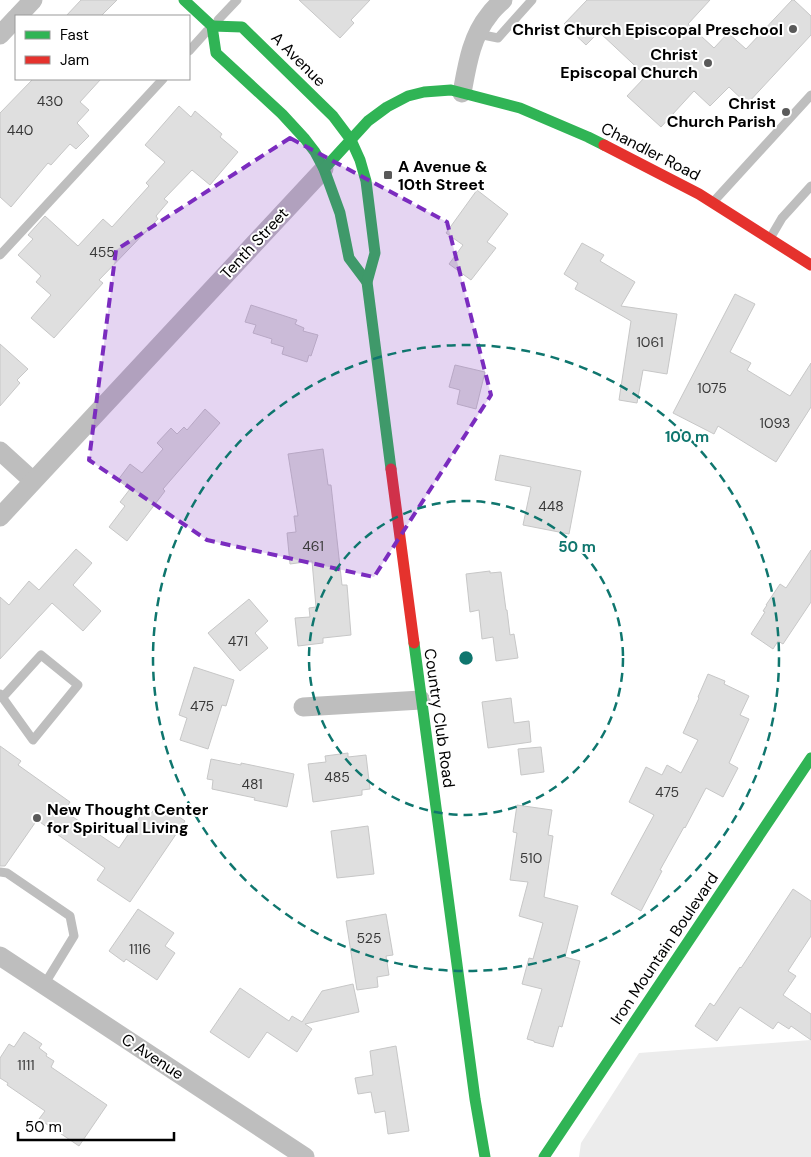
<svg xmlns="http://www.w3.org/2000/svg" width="811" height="1157" viewBox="0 0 811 1157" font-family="'DM Sans',sans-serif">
	<rect width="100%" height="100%" fill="#fff"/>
	<path fill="#ececec" d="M 811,1040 L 811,1157 L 579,1157 L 581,1143 L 639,1053 Z"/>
	<g fill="#dfdfdf" stroke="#c7c7c7">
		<path d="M 81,0 L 117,0 L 101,16 L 66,16 Z"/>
		<path d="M 299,0 L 370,0 L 351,20 L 354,23 L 340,38 Z"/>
		<path d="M 587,0 L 710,0 L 688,24 L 714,48 L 728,33 L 746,49 L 792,0 L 794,0 L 811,16 L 811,35 L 747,104 L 729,87 L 710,106 L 694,91 L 661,127 L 627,96 L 646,76 L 599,32 L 586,45 L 564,24 Z"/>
		<path d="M 33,79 L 101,79 L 80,102 L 89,110 L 77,123 L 89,136 L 76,149 L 70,144 L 51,165 L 48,163 L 11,207 L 0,197 L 0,113 Z"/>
		<path d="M 179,106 L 191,117 L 195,111 L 222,134 L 220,137 L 238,152 L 210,185 L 192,170 L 164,199 L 168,202 L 156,216 L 158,219 L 99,280 L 103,283 L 54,338 L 31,318 L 51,295 L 36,282 L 41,276 L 18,255 L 33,239 L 28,235 L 45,216 L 78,246 L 103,219 L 112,227 L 149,186 L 146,183 L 165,162 L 145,145 Z"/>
		<path d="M 477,190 L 508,214 L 487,242 L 496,248 L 471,280 L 449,264 L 463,245 L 446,233 Z"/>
		<path d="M 582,243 L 604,255 L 600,261 L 635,282 L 621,306 L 677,314 L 667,374 L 643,370 L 637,403 L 619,400 L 631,321 L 575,289 L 578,283 L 564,274 Z"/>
		<path d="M 735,294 L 755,304 L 730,352 L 751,363 L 747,370 L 790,396 L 811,363 L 811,407 L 776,462 L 718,426 L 714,434 L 673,413 Z"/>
		<path d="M 251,305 L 297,320 L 295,324 L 304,328 L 303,331 L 318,335 L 311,356 L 309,355 L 307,362 L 282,354 L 284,347 L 271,343 L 272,339 L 253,333 L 256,325 L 245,322 Z"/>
		<path d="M 0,344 L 28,369 L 17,380 L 20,383 L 0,406 Z"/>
		<path d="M 455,365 L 485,372 L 476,409 L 457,404 L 460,390 L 449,387 Z"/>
		<path d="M 205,409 L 220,423 L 163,489 L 165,491 L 127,541 L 109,527 L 125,506 L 120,502 L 130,489 L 118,480 L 130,464 L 142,473 L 163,449 L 157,443 L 171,428 L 177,434 L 184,427 L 187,430 Z"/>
		<path d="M 323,449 L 328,485 L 331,485 L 342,585 L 347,585 L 351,635 L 323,638 L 323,643 L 298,646 L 295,618 L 310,617 L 309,608 L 316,607 L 312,561 L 290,564 L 287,533 L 296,532 L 294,516 L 298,516 L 288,454 Z"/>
		<path d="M 500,455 L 581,471 L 569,534 L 523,525 L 531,487 L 495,480 Z"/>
		<path d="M 76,549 L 92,563 L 73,585 L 101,611 L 83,631 L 52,603 L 0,659 L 0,597 L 9,605 L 29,581 L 39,590 Z"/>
		<path d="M 811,550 L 811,602 L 783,644 L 778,641 L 773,649 L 751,634 L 765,612 L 763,611 L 767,605 L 766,605 L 780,584 L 786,588 Z"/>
		<path d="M 490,571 L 490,573 L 501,572 L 506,610 L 507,610 L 510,635 L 514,634 L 518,658 L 496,661 L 493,637 L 482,639 L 479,610 L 470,612 L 466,574 Z"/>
		<path d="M 249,599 L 268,621 L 255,633 L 268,648 L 240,671 L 208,633 Z"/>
		<path d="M 194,667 L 234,680 L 226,706 L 222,705 L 208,749 L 180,740 L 187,718 L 179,715 Z"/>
		<path d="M 708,674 L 725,681 L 724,684 L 749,696 L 740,715 L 749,719 L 729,763 L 738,768 L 723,797 L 706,788 L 685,828 L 684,827 L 660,870 L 662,871 L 641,911 L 611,894 L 654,815 L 629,802 L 646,767 L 662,775 L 667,765 L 681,773 L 698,740 L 683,733 L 699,698 L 698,697 Z"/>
		<path d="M 511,698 L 514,723 L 529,721 L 531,742 L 488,748 L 482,702 Z"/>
		<path d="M 0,746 L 21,761 L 18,765 L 70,802 L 64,811 L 119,848 L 144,811 L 150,815 L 159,803 L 185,821 L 130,902 L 97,880 L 105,868 L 37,820 L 5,866 L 0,866 Z"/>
		<path d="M 541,747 L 544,772 L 521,775 L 518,749 Z"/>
		<path d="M 348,753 L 348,757 L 366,755 L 370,789 L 362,790 L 362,795 L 313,802 L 308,764 L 326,762 L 325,756 Z"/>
		<path d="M 211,759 L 241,765 L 241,763 L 294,774 L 287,807 L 254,800 L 255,798 L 212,789 L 213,780 L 207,779 Z"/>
		<path d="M 517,805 L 552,810 L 548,835 L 553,836 L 544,897 L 578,906 L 565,957 L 580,961 L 562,1027 L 559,1026 L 553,1047 L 534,1042 L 534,1041 L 527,1039 L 542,989 L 522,984 L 529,958 L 533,959 L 543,923 L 519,916 L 528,882 L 510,880 L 517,833 L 513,832 Z"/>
		<path d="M 368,826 L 374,874 L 337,878 L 331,831 Z"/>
		<path d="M 793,889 L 811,901 L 811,936 L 788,971 L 796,976 L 783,995 L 811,1014 L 811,1040 L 791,1026 L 789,1029 L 778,1022 L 773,1029 L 740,1007 L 717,1041 L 695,1026 L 710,1003 L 714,1006 L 740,967 L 741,968 Z"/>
		<path d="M 138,909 L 174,933 L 165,946 L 175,953 L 157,980 L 126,959 L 124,962 L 109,951 Z"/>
		<path d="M 386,914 L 393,955 L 386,956 L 389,975 L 377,977 L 378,987 L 357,990 L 346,921 Z"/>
		<path d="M 353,984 L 359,1012 L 305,1024 L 312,1029 L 297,1052 L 267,1032 L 249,1058 L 210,1032 L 240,988 L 289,1021 L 292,1016 L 302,1022 L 322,991 Z"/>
		<path d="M 24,1032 L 42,1044 L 39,1048 L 47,1054 L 46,1056 L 54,1061 L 51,1067 L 107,1105 L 79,1146 L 39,1119 L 45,1111 L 7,1085 L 8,1083 L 0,1078 L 0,1058 L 9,1044 L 14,1047 Z"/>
		<path d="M 396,1046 L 409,1131 L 388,1134 L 385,1111 L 375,1113 L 371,1092 L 358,1094 L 355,1078 L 373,1075 L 370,1051 Z"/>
	</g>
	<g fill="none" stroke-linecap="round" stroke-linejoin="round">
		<g stroke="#bebebe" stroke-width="9">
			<path d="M 218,20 L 237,0"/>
			<path d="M 478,34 L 498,38 L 532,0"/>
			<path d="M 189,51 L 207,31"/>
			<path d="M 715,200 L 811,95"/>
			<path d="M 772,235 L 782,218 L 811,186"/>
			<path d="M 0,255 L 163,79"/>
			<path d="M 0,694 L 33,740 L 78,685 L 41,655 L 3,697"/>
			<path d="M 0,872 L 7,873 L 70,916 L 74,936 L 44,985"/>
		</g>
		<g stroke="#bebebe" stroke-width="19">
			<path d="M 18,16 L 33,0"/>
			<path d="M 0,35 L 16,18"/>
			<path d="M 462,93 C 467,66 471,37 489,15 C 493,9 498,5 503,0"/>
			<path d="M 0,451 L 33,481"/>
			<path d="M 0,517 L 324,169"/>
			<path d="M 303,707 L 421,700"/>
			<path d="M 0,956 L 305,1157"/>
		</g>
		<g stroke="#30b455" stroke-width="11">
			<path d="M 184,0 L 212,26 L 216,53 L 282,114 L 305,139 L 315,152 L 324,169 L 340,213 L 349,258 L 367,282"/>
			<path d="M 212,26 L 242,27 L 333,116 L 351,140 L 360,160 L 366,181 L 375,253 L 367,282 L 391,469"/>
			<path d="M 324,169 L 368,121 L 387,107 L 408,96 L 424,92 L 451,90 L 520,108 L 588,137 L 604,145"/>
			<path d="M 414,643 L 475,1099 L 485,1157"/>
			<path d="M 544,1157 L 811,758"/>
		</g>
		<g stroke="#e5322d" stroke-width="11">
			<path d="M 604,145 L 699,194 L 811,265"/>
			<path d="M 391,469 L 414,643"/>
		</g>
	</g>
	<path fill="#7b2cbf" fill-opacity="0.2" stroke="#7b2cbf" stroke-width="4" stroke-dasharray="10 6" stroke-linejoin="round" d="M 290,138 L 447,222 L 491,395 L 374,577 L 207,540 L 89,460 L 116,250 Z"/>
	<g fill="none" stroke="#0f766e" stroke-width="2.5" stroke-dasharray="9 6">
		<circle cx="466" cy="658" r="157"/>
		<circle cx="466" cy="658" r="313"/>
	</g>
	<g fill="#595959" stroke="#fff" stroke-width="2">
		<circle cx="793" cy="29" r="5"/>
		<circle cx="708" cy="63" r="5"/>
		<circle cx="786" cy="112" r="5"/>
		<rect x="383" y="170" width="10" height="10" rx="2.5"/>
		<circle cx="37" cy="818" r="5"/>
	</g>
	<g text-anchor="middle" stroke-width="4" stroke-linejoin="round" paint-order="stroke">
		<g font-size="14" fill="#383838">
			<text x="50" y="106">430</text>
			<text x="20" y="135">440</text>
			<text x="102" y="257">455</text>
			<text x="650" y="347">1061</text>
			<text x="712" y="393">1075</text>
			<text x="775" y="428">1093</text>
			<text x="551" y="511">448</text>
			<text x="313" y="551">461</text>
			<text x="238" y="646">471</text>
			<text x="202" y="711">475</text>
			<text x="337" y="782">485</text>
			<text x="252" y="789">481</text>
			<text x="667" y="797">475</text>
			<text x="531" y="863">510</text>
			<text x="369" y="943">525</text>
			<text x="140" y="954">1116</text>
			<text x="26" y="1070">1111</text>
		</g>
		<g font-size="16" font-weight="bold" fill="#000" stroke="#fff" text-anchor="end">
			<text x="783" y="35">Christ Church Episcopal Preschool</text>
			<text x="698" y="60">Christ<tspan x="698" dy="18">Episcopal Church</tspan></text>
			<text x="776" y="109">Christ<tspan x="776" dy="18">Church Parish</tspan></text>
			<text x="398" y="172" text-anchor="start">A Avenue &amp;<tspan x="398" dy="18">10th Street</tspan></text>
			<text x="47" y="815" text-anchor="start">New Thought Center<tspan x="47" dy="18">for Spiritual Living</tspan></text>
		</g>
		<g font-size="16" fill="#000" stroke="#fff">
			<text transform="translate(299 59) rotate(45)" y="6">A Avenue</text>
			<text transform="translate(651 151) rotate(27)" y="6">Chandler Road</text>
			<text transform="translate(254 243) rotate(-47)" y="6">Tenth Street</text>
			<text transform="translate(440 718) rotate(82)" y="6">Country Club Road</text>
			<text transform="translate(664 948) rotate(-56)" y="6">Iron Mountain Boulevard</text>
			<text transform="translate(153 1056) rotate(33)" y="6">C Avenue</text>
		</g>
	</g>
	<circle cx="466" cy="658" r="8" fill="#0f766e" stroke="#fff" stroke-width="2.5"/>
	<g font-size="15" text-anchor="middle" font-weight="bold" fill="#0f766e" stroke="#fff" stroke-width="4" stroke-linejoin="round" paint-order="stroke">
		<text x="687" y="442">100 m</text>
		<text x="577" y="552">50 m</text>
	</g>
	<rect x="15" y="15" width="175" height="65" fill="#ffffff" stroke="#999999"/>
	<rect x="25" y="31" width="25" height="8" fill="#30b455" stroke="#999999"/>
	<text x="60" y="40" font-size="15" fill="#000000">Fast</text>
	<rect x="25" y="56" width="25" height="8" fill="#e5322d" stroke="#999999"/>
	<text x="60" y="65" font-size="15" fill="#000000">Jam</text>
	<path d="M18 1132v8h156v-8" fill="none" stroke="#000000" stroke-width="2.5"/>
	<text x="25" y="1132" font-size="15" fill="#000000" stroke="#ffffff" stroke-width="4" paint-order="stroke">50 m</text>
</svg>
